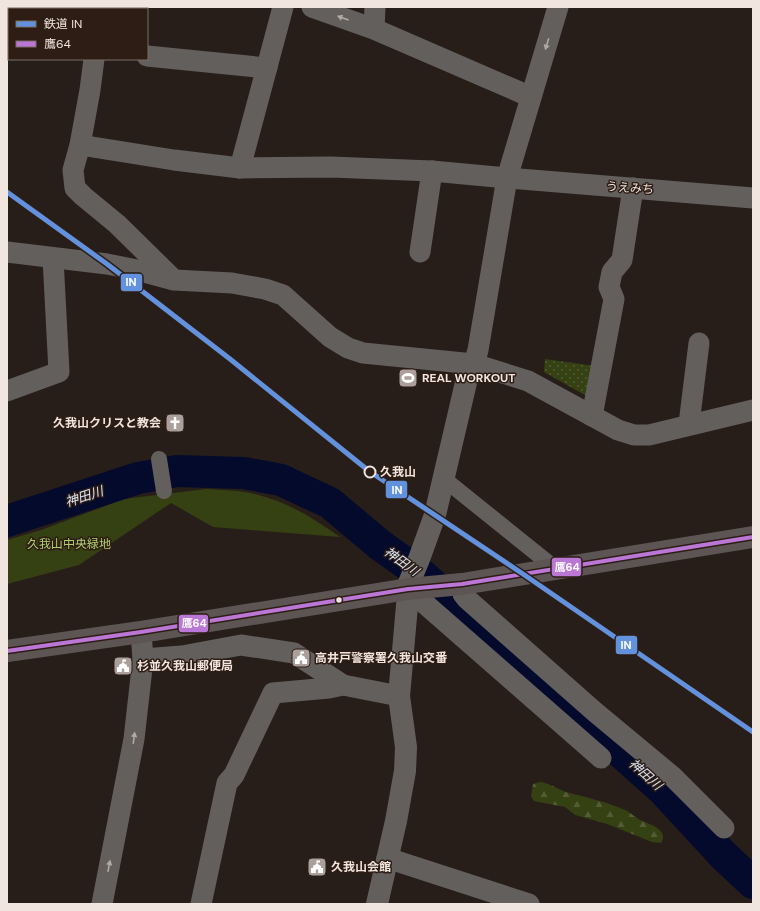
<svg xmlns="http://www.w3.org/2000/svg" width="760" height="911" viewBox="0 0 760 911" font-family="'DM Sans','Noto Sans JP',sans-serif">
	<defs>
		<pattern id="grass-dots" width="8" height="8" patternUnits="userSpaceOnUse"><rect width="8" height="8" fill="#354113"/><path d="M2 2h.1M6 6h.1" fill="none" stroke="#535c35" stroke-width="1.8" stroke-linecap="round"/></pattern>
		<pattern id="forest-firs" width="22" height="20" patternUnits="userSpaceOnUse"><rect width="22" height="20" fill="#354113"/><path d="M5 1l3.5 6h-7zM16 11l3.5 6h-7z" fill="#535c35"/></pattern>
	</defs>
	<rect width="100%" height="100%" fill="#271e1a"/>
	<path fill="url(#grass-dots)" d="M 545,359 L 595,366 L 590,398 L 544,372 Z"/>
	<path fill="url(#forest-firs)" d="M 540,782 C 549,783 557,789 566,792 C 585,797 607,802 625,810 C 630,812 635,817 640,820 C 649,824 670,830 661,843 L 652,842 L 607,824 L 575,815 L 565,807 L 534,801 L 531,796 L 533,784 Z"/>
	<path fill="#354113" d="M 206,489 C 222,490 240,490 255,494 C 288,502 313,518 340,537 L 213,527 L 171,503 L 79,565 L 7,584 L 7,540 L 41,530 L 124,499 Z"/>
	<g fill="none" stroke-linecap="round" stroke-linejoin="round">
		<path stroke="#040a2b" stroke-width="32" d="M 7,521 L 138,478 L 177,471 L 244,473 L 281,480 L 330,503 L 380,545 L 422,575 L 662,789 L 722,854 L 753,883"/>
		<g stroke="#635f5d" stroke-width="16">
			<path d="M 159,459 L 164,491"/>
			<path d="M 444,479 L 556,569"/>
		</g>
		<g stroke="#635f5d" stroke-width="21">
			<path d="M 312,7 L 374,29 L 531,97"/>
			<path d="M 102,9 L 102,7"/>
			<path d="M 7,24 L 9,25"/>
			<path d="M 374,29 L 375,7"/>
			<path d="M 147,56 L 267,68"/>
			<path d="M 94,59 L 90,90 L 80,145 L 73,170 L 75,188 L 83,196 L 117,224 L 172,278"/>
			<path d="M 80,145 L 174,160 L 240,168 L 331,167 L 432,171 L 507,178 L 753,198"/>
			<path d="M 240,168 L 283,7"/>
			<path d="M 7,252 L 107,264 L 137,270 L 174,280 L 232,283 L 265,289 L 283,295 L 330,337 L 348,348 L 363,353 L 474,364 L 528,381 L 618,430 L 634,435 L 649,435 L 753,410"/>
			<path d="M 420,252 L 432,171"/>
			<path d="M 474,364 L 478,350 L 507,178 L 558,7"/>
			<path d="M 7,391 L 59,372 L 53,258"/>
			<path d="M 592,416 L 614,299 L 609,287 L 612,272 L 622,260 L 633,188"/>
			<path d="M 689,424 L 699,343"/>
			<path d="M 462,584 L 463,594 L 467,599 L 595,712 L 672,776 L 724,828"/>
			<path d="M 408,589 L 601,758"/>
			<path d="M 143,659 L 182,656 L 241,645 L 294,653 L 343,685"/>
			<path d="M 387,858 L 529,904"/>
			<path d="M 102,904 L 134,739 L 143,659 L 141,632"/>
			<path d="M 201,904 L 227,783 L 234,775 L 273,693 L 329,688 L 343,685 L 399,696"/>
		</g>
		<path stroke="#635f5d" stroke-width="22" d="M 377,904 L 396,821 L 405,771 L 406,747 L 399,696 L 409,583 L 419,559 L 435,515 L 468,374 L 474,364"/>
		<path stroke="#5d5553" stroke-width="22" d="M 7,651 L 141,632 L 408,589 L 462,584 L 753,537"/>
		<defs>
			<path id="bus-1" d="M 7,651 L 141,632 L 408,589 L 462,584 L 753,537"/>
		</defs>
		<use href="#bus-1" stroke="#2d1d14" stroke-width="7"/>
		<use href="#bus-1" stroke="#ba77d6" stroke-width="4"/>
		<defs>
			<path id="rail-1" d="M 7,192 L 107,264 L 230,359 L 369,471 L 523,574 L 753,732"/>
		</defs>
		<use href="#rail-1" stroke="#2d1d14" stroke-width="8"/>
		<use href="#rail-1" stroke="#6292dd" stroke-width="5"/>
	</g>
	<defs><path id="oneway-solid" d="M-6-.8H1V-3.2L6.5 0L1 3.2V.8H-6Z"/></defs>
	<g fill="#b1a9a4">
		<use href="#oneway-solid" transform="translate(343 18) rotate(-160)"/>
		<use href="#oneway-solid" transform="translate(547 44) rotate(107)"/>
		<use href="#oneway-solid" transform="translate(134 738) rotate(-82)"/>
		<use href="#oneway-solid" transform="translate(109 866) rotate(-79)"/>
	</g>
	<defs>
		<symbol id="stadium-square" viewBox="-11 -11 22 22"><rect x="-9" y="-9" width="18" height="18" rx="4" fill="#aa9f9a" stroke="#2d1d14"/><path d="M0-5a6.5 5 0 1 0 0 10a6.5 5 0 1 0 0-10ZM-3.5-1.8h7v3.6h-7Z" fill="#fff"/></symbol>
		<symbol id="church-square" viewBox="-11 -11 22 22"><rect x="-9" y="-9" width="18" height="18" rx="4" fill="#aa9f9a" stroke="#2d1d14"/><path d="M-1.2-6h2.4v3.5h3.3v2.4h-3.3V6h-2.4V-.1h-3.3v-2.4h3.3Z" fill="#fff"/></symbol>
		<symbol id="civic-square" viewBox="-11 -11 22 22"><rect x="-9" y="-9" width="18" height="18" rx="4" fill="#aa9f9a" stroke="#2d1d14"/><path d="M-.6-6.5H3V-4.5H.6V-3L4-1V1h2V6H-6V1h2V-1L-.6-3ZM-1.2 2.5V6h2.4V2.5Z" fill="#fff"/></symbol>
	</defs>
	<g fill-rule="evenodd">
		<use href="#stadium-square" x="397" y="367" width="22" height="22"/>
		<use href="#church-square" x="164" y="412" width="22" height="22"/>
		<use href="#civic-square" x="290" y="647" width="22" height="22"/>
		<use href="#civic-square" x="112" y="655" width="22" height="22"/>
		<use href="#civic-square" x="306" y="856" width="22" height="22"/>
	</g>
	<circle fill="#2d1d14" stroke="#f1e5df" stroke-width="2" cx="370" cy="472" r="5.5"/>
	<circle fill="#f1e5df" stroke="#2d1d14" stroke-width="1.5" cx="339" cy="600" r="3.5"/>
	<g text-anchor="middle" stroke-width="3" stroke-linejoin="round" paint-order="stroke">
		<g font-size="12" fill="#f1e5df" stroke="#2d1d14">
			<text transform="translate(630 188) rotate(4)" y="4">うえみち</text>
		</g>
		<g font-size="12" font-weight="bold" fill="#f1e5df" stroke="#2d1d14" text-anchor="start">
			<text x="422" y="382">REAL WORKOUT</text>
			<text x="161" y="427" text-anchor="end">久我山クリスと教会</text>
			<text x="315" y="662">高井戸警察署久我山交番</text>
			<text x="137" y="670">杉並久我山郵便局</text>
			<text x="331" y="871">久我山会館</text>
		</g>
		<g font-size="12" font-weight="bold" fill="#f1e5df" stroke="#2d1d14" text-anchor="start">
			<text x="380" y="476">久我山</text>
		</g>
		<g font-size="12" fill="#afd06f" stroke="#2d1d14">
			<text x="69" y="548">久我山中央緑地</text>
		</g>
		<g font-size="13" font-style="italic" fill="#d8e4f5" stroke="#2d1d14">
			<text transform="translate(84 496) rotate(-18)" y="5">神田川</text>
			<text transform="translate(402 561) rotate(36)" y="5">神田川</text>
			<text transform="translate(646 774) rotate(42)" y="5">神田川</text>
		</g>
	</g>
	<g stroke="#2d1d14" stroke-width="1.5">
		<rect x="120" y="273" width="23" height="19" rx="4" fill="#6292dd"/>
		<rect x="385" y="480" width="23" height="19" rx="4" fill="#6292dd"/>
		<rect x="551" y="557" width="31" height="20" rx="4" fill="#ba77d6"/>
		<rect x="178" y="614" width="31" height="19" rx="4" fill="#ba77d6"/>
		<rect x="615" y="635" width="23" height="20" rx="4" fill="#6292dd"/>
	</g>
	<g font-size="11" text-anchor="middle" font-weight="bold" fill="#fff">
		<text x="131" y="286">IN</text>
		<text x="397" y="494">IN</text>
		<text x="567" y="571">鷹64</text>
		<text x="194" y="627">鷹64</text>
		<text x="626" y="649">IN</text>
	</g>
	<rect width="760" height="911" fill="none" stroke="#f1e5df" stroke-width="16"/>
	<rect x="8" y="8" width="140" height="52" fill="#2d1d14" stroke="#7b6d65"/>
	<rect x="16" y="21" width="20" height="6" fill="#6292dd" stroke="#7b6d65"/>
	<text x="44" y="28" font-size="12" fill="#f1e5df">鉄道 IN</text>
	<rect x="16" y="41" width="20" height="6" fill="#ba77d6" stroke="#7b6d65"/>
	<text x="44" y="48" font-size="12" fill="#f1e5df">鷹64</text>
</svg>
